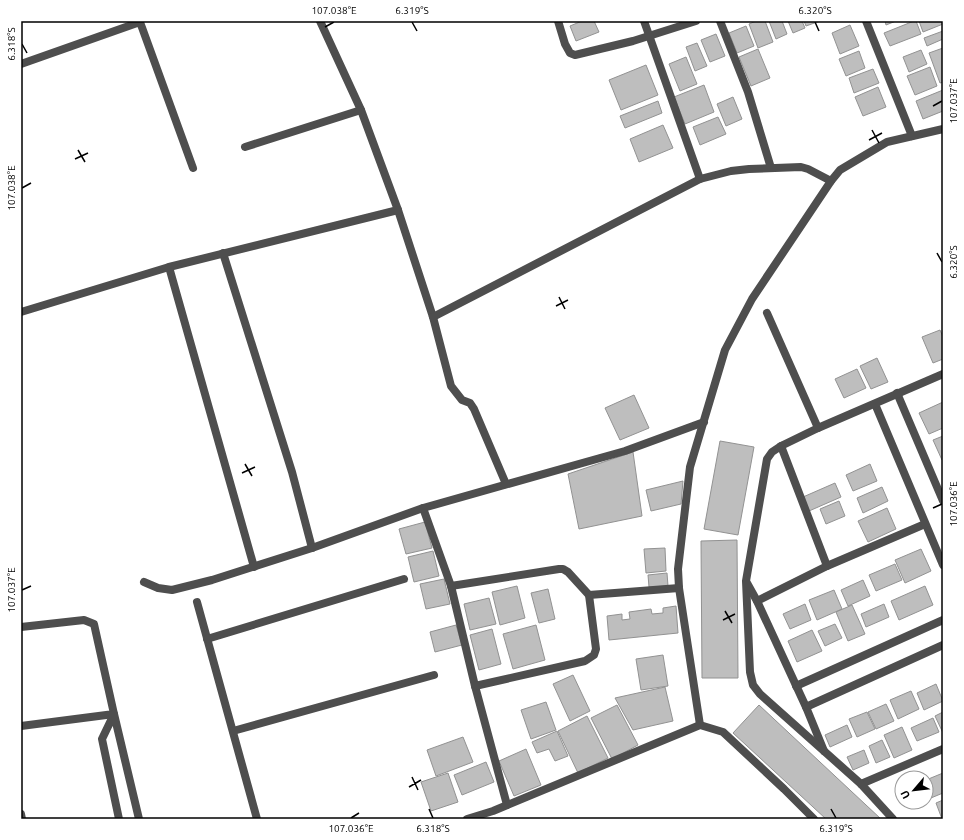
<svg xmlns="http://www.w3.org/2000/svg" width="964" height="840" viewBox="0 0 964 840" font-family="Ubuntu,sans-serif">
	<rect width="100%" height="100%" fill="#fff"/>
	<g fill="#bebebe" stroke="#929292">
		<path d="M 582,21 L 594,21 L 599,32 L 576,41 L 570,26 Z"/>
		<path d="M 756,21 L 765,21 L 773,42 L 758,48 L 749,24 Z"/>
		<path d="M 769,21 L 782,21 L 787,34 L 776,39 Z"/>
		<path d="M 788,21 L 802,21 L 805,28 L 793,33 Z"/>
		<path d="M 804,21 L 820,21 L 806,26 Z"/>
		<path d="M 885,21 L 896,21 L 886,25 Z"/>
		<path d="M 914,21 L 916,21 L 921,34 L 890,46 L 884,33 Z"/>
		<path d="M 919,21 L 943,21 L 943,24 L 923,32 Z"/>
		<path d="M 850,25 L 859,46 L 840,54 L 832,33 Z"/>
		<path d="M 746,26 L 754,46 L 737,53 L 729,33 Z"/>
		<path d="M 943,31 L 943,39 L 927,46 L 924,38 Z"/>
		<path d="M 716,34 L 725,56 L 710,62 L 701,40 Z"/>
		<path d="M 697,43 L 707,66 L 695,71 L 686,47 Z"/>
		<path d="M 943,48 L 943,82 L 940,83 L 929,53 Z"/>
		<path d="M 758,49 L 770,78 L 751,86 L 739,57 Z"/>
		<path d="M 921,50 L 927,64 L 909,72 L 903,57 Z"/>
		<path d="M 859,51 L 865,68 L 846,76 L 839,59 Z"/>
		<path d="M 686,57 L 697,84 L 680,91 L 669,64 Z"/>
		<path d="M 646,65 L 658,95 L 621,110 L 609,80 Z"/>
		<path d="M 930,67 L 937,86 L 915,95 L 907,76 Z"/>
		<path d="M 873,69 L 879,83 L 854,93 L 849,78 Z"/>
		<path d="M 704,85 L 714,112 L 685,124 L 674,97 Z"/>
		<path d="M 878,87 L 886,107 L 863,116 L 855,97 Z"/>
		<path d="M 943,90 L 943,111 L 923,119 L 916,101 Z"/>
		<path d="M 733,97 L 742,119 L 726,126 L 717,104 Z"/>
		<path d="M 658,101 L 662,113 L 625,128 L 620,116 Z"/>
		<path d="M 718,117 L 726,134 L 700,145 L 693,127 Z"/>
		<path d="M 663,125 L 673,148 L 639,162 L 630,139 Z"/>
		<path d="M 940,330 L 943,337 L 943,359 L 933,363 L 922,337 Z"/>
		<path d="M 877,358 L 888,382 L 871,389 L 860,366 Z"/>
		<path d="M 857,369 L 866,388 L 844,398 L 835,379 Z"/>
		<path d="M 634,395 L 649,428 L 620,440 L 605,408 Z"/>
		<path d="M 943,402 L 943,428 L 929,434 L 919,413 Z"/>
		<path d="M 943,436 L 943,459 L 942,460 L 933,440 Z"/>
		<path d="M 720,441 L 754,447 L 738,535 L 704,529 Z"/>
		<path d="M 633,452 L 642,516 L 579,529 L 568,474 Z"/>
		<path d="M 870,464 L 877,481 L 853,491 L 846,475 Z"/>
		<path d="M 683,481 L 681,504 L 651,511 L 646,490 Z"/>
		<path d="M 835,483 L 841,497 L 809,511 L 803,497 Z"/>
		<path d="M 882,487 L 888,501 L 863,513 L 857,498 Z"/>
		<path d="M 839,501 L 845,516 L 826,524 L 820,509 Z"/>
		<path d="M 887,508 L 896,529 L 868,542 L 858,521 Z"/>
		<path d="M 425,522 L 432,548 L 406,554 L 399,529 Z"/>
		<path d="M 737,540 L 738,678 L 702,678 L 701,541 Z"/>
		<path d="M 665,548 L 666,571 L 646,573 L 644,549 Z"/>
		<path d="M 921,549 L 931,571 L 905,583 L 895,560 Z"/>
		<path d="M 433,551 L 439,576 L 414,582 L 408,557 Z"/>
		<path d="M 895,564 L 902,580 L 876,591 L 869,575 Z"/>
		<path d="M 667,573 L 668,586 L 649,587 L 648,575 Z"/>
		<path d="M 444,579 L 450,604 L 426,609 L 420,584 Z"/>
		<path d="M 863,580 L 870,596 L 848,606 L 841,590 Z"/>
		<path d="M 517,586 L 525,618 L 500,625 L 492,592 Z"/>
		<path d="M 925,586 L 933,605 L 899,620 L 891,601 Z"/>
		<path d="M 548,589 L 555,619 L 539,623 L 531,593 Z"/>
		<path d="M 834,590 L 842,609 L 817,620 L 809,600 Z"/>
		<path d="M 489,598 L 496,624 L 470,630 L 464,604 Z"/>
		<path d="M 805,604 L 811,620 L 790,629 L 783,614 Z"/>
		<path d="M 884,604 L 889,617 L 866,627 L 861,614 Z"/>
		<path d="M 852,605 L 865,634 L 848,641 L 836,612 Z"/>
		<path d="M 676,606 L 678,633 L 609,640 L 607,616 L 622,614 L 622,620 L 630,619 L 629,612 L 651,609 L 652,614 L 663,613 L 663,608 Z"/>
		<path d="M 835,624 L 842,638 L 825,646 L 818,631 Z"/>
		<path d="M 456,625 L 462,645 L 435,652 L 430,632 Z"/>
		<path d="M 536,625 L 545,660 L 513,669 L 503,634 Z"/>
		<path d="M 492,629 L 501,664 L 479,670 L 470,635 Z"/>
		<path d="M 812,630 L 822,651 L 797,662 L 788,641 Z"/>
		<path d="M 663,655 L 668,686 L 641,690 L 636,659 Z"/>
		<path d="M 573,675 L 590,711 L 570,721 L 553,684 Z"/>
		<path d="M 936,684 L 943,701 L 924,710 L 917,693 Z"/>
		<path d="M 665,687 L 673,721 L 633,730 L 615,698 Z"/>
		<path d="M 911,691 L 919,709 L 898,719 L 890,700 Z"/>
		<path d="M 546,702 L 556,730 L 531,739 L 521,710 Z"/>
		<path d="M 886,704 L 894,721 L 876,729 L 868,712 Z"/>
		<path d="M 617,705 L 638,745 L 612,759 L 591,718 Z"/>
		<path d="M 759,705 L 881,819 L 826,819 L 733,733 Z"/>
		<path d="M 867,712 L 875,729 L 857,737 L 849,719 Z"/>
		<path d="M 943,712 L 943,733 L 935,716 Z"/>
		<path d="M 587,716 L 608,758 L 578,773 L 558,731 Z"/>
		<path d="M 933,718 L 939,732 L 917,741 L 911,728 Z"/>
		<path d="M 847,725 L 852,737 L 830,747 L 825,735 Z"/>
		<path d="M 902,727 L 912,750 L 894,758 L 884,735 Z"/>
		<path d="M 557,731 L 568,756 L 555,761 L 549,749 L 537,753 L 532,742 Z"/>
		<path d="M 463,737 L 473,762 L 436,776 L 427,750 Z"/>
		<path d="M 882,740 L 890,757 L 876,763 L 869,746 Z"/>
		<path d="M 526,749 L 541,785 L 514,796 L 499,761 Z"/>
		<path d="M 864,750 L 869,763 L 853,770 L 847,757 Z"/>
		<path d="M 486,762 L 494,782 L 462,795 L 454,775 Z"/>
		<path d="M 448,773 L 458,802 L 431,811 L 421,782 Z"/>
		<path d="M 943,773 L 943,793 L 926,800 L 926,780 Z"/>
		<path d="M 943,800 L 943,819 L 942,819 L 936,803 Z"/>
	</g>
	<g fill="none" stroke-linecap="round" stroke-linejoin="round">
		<g stroke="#4e4e4e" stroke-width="8">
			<path d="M 320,21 L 361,110 L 398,210 L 433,317 L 451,386 L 462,400 L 470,403 L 474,409 L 506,484"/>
			<path d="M 558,21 L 565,44 L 570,53 L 575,55 L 633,41 L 696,21"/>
			<path d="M 644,21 L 700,179"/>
			<path d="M 720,21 L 748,92 L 771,168"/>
			<path d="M 866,21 L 912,136"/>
			<path d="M 21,64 L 140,22 L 193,168"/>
			<path d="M 245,147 L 361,110"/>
			<path d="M 223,253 L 292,472 L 312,548"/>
			<path d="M 169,267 L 254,567"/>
			<path d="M 21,312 L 169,267 L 398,210"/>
			<path d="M 767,313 L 818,428"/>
			<path d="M 433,317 L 700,179 L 731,171 L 749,169 L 801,167 L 808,169 L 831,181"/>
			<path d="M 897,393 L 943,501"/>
			<path d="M 875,404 L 943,565"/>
			<path d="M 781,446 L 827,566"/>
			<path d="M 423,508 L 451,586 L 475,686 L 507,805"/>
			<path d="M 144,582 L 158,588 L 172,590 L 212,580 L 312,548 L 423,508 L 625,451 L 704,422"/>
			<path d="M 747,583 L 757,601 L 806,707 L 824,751"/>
			<path d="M 451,586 L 559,569 L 563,569 L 568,572 L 589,595 L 596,649 L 594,655 L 585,661 L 475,686"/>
			<path d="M 589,595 L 679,588"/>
			<path d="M 757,601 L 827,566 L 925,524"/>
			<path d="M 197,602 L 257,819"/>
			<path d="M 21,627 L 84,620 L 94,624 L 114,714 L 21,726"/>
			<path d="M 207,639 L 404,579"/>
			<path d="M 796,686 L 943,620"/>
			<path d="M 806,707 L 943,645"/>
			<path d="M 700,725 L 679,588 L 678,569 L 690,467 L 725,350 L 752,299 L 831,181 L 840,170 L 887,142 L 943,129"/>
			<path d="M 233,731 L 434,675"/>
			<path d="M 861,784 L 943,749"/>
			<path d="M 21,814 L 22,819"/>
			<path d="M 119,819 L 102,739 L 114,714 L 139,819"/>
			<path d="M 467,819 L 493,811 L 700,725 L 723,732 L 784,789 L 814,819"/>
			<path d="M 893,819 L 861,784 L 760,694 L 753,685 L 750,672 L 746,581 L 767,459 L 772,452 L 781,446 L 818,428 L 943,374"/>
		</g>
	</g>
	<path fill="none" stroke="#000" stroke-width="1.5" d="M 412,22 L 417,31M 815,22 L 819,31M 325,27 L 334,22M 22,44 L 27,53M 933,106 L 942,101M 872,130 L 879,143M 869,140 L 882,133M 78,150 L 85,162M 75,159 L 88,153M 22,188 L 31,183M 937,253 L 942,262M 559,297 L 565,309M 556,306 L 568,300M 245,464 L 252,476M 242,473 L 255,467M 933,508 L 942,504M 22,590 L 31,586M 725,611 L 732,623M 723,620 L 735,614M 412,777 L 418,790M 409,787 L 421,780M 429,809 L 433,818M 831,809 L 836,818M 351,818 L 359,813"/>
	<rect width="964" height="840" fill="none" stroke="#ffffff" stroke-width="44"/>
	<g transform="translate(914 790) rotate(242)"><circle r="19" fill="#ffffff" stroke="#999999"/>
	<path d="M0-3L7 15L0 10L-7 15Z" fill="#000000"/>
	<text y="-6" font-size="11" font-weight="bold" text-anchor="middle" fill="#000000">U</text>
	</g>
	<rect x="22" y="22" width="920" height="796" fill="none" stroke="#000" stroke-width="1.5"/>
	<g font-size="10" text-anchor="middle" fill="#000">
		<text x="334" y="14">107.038°E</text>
		<text x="412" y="14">6.319°S</text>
		<text x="815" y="14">6.320°S</text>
		<text transform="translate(11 44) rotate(-90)" y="4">6.318°S</text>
		<text transform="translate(953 101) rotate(-90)" y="4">107.037°E</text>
		<text transform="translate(11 188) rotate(-90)" y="4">107.038°E</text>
		<text transform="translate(953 262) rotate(-90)" y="4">6.320°S</text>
		<text transform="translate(953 504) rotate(-90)" y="4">107.036°E</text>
		<text transform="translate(11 590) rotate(-90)" y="4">107.037°E</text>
		<text x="351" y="832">107.036°E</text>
		<text x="433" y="832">6.318°S</text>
		<text x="836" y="832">6.319°S</text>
	</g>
</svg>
